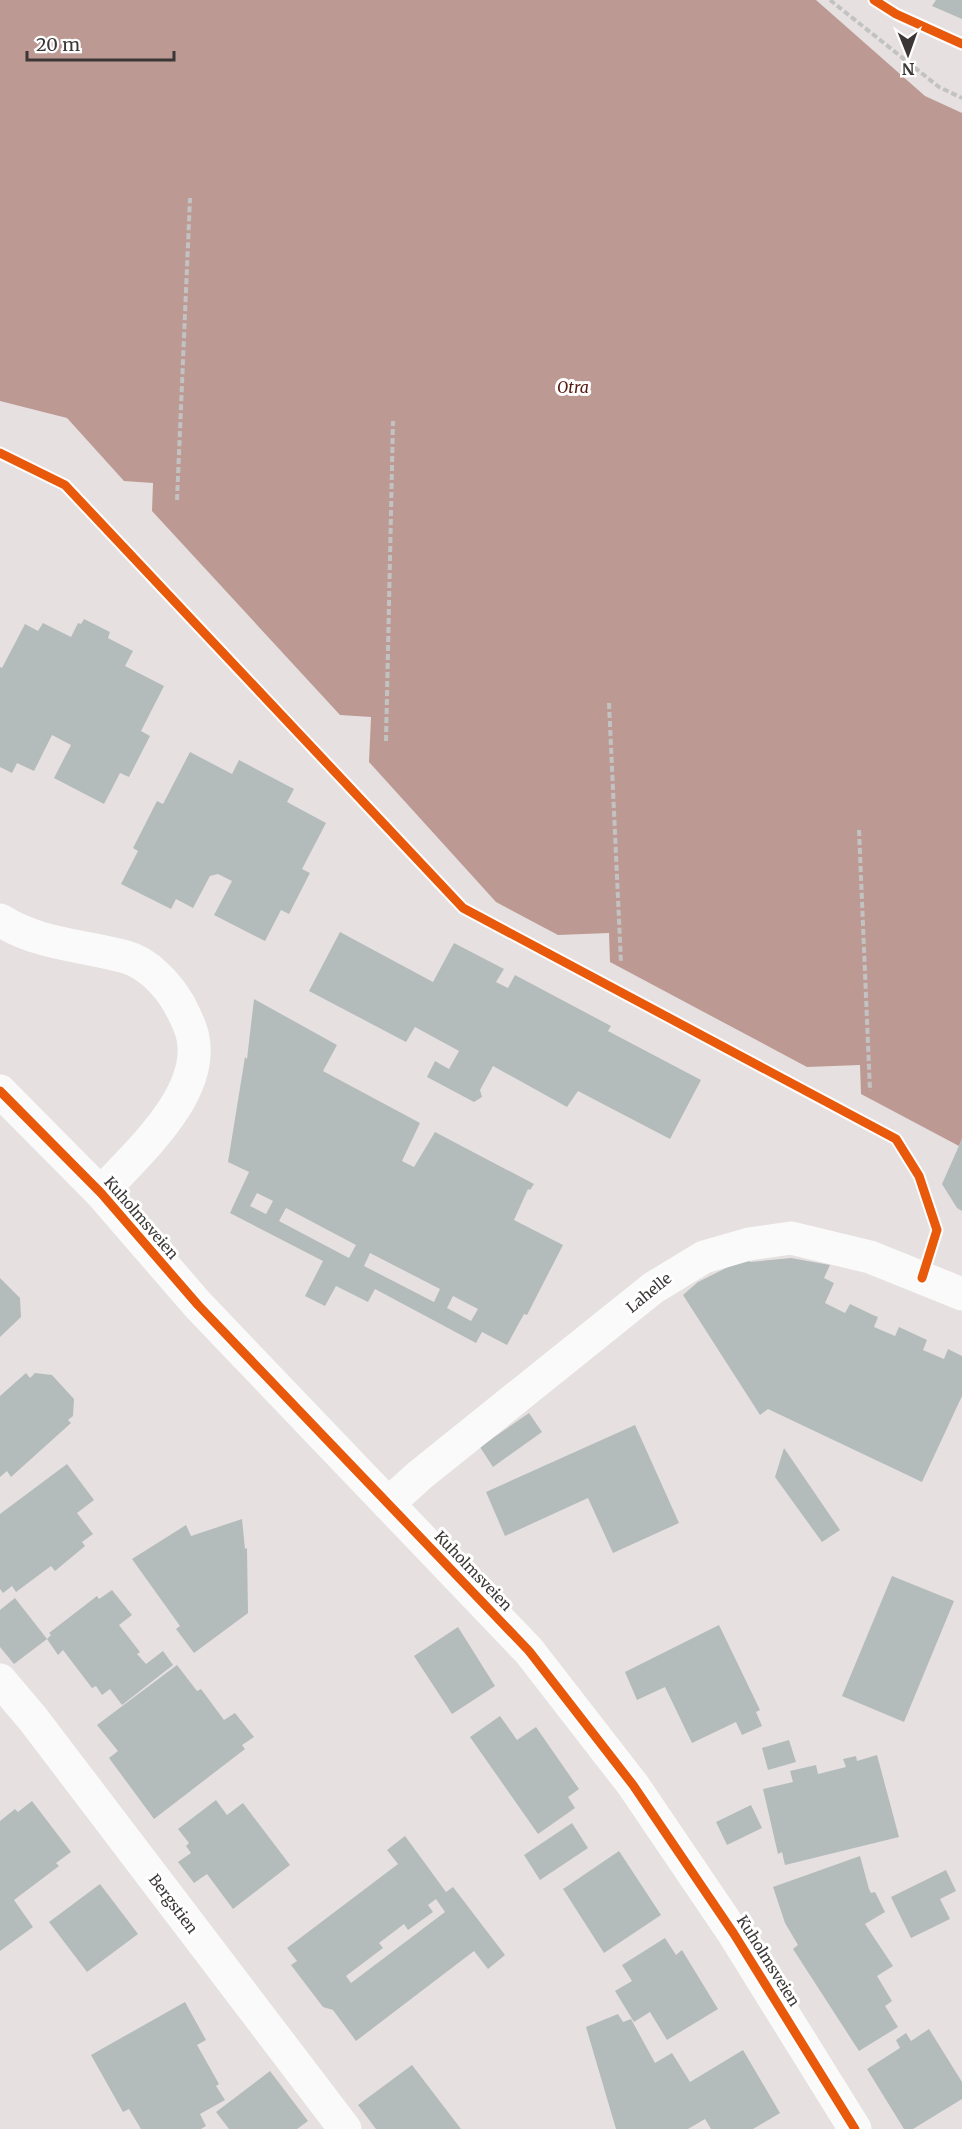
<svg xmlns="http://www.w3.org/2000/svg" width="962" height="2129" viewBox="0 0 962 2129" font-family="Merriweather,serif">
	<rect width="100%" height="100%" fill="#e6e1e0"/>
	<path fill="#bc9a93" d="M 0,0 L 816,0 L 925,96 L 962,113 L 962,1139 L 959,1146 L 861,1094 L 860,1065 L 807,1067 L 610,962 L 609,933 L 558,935 L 496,902 L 369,762 L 371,717 L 340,715 L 152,511 L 153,483 L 124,481 L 67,418 L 0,401 Z"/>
	<g fill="#b3bcbb" fill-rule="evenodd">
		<path d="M 936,0 L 962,0 L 962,19 L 932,6 Z"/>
		<path d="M 84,619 L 110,632 L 108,638 L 133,651 L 125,666 L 164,686 L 141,731 L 150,736 L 129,777 L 120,773 L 104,804 L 54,778 L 71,745 L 52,735 L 34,771 L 17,763 L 12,773 L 0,767 L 0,667 L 2,668 L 25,624 L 38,631 L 43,623 L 71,637 L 78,623 L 81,624 Z"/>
		<path d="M 190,752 L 232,774 L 239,760 L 294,789 L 287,802 L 326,823 L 302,869 L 310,873 L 289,914 L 281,910 L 265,941 L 214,915 L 232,881 L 218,874 L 210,876 L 193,908 L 176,899 L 171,909 L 121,884 L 138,851 L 133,848 L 157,801 L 163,804 Z"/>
		<path d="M 340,932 L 433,982 L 454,943 L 504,969 L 496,982 L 508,988 L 515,975 L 611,1026 L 608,1031 L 701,1080 L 670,1139 L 578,1091 L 567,1107 L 493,1066 L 480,1090 L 482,1097 L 474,1102 L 427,1077 L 435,1061 L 449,1069 L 459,1051 L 415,1027 L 406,1042 L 309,991 Z"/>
		<path d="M 254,999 L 337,1045 L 323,1071 L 420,1123 L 402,1161 L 414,1167 L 435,1132 L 534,1184 L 530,1190 L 528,1189 L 514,1220 L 563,1245 L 527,1315 L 524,1314 L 507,1345 L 482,1332 L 476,1343 L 375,1289 L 368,1302 L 336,1286 L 325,1306 L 305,1296 L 323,1261 L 230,1213 L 249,1172 L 228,1162 L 245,1057 L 247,1059 ZM 257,1193 L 273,1201 L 266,1214 L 250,1206 ZM 286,1208 L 356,1245 L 349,1258 L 279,1221 ZM 370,1253 L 440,1289 L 434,1302 L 364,1266 ZM 453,1296 L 478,1309 L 471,1321 L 447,1308 Z"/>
		<path d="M 962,1139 L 962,1211 L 957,1208 L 942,1184 Z"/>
		<path d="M 791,1258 L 830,1265 L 824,1278 L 834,1283 L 825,1303 L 845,1313 L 850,1304 L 873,1315 L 878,1317 L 874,1327 L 895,1336 L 899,1327 L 927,1340 L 923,1350 L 944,1359 L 948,1349 L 962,1356 L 962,1396 L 922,1482 L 768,1409 L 760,1415 L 683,1295 L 698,1282 L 728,1267 L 749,1260 L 750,1262 Z"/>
		<path d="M 0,1278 L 20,1298 L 21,1317 L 0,1337 Z"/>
		<path d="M 26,1373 L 30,1378 L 35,1373 L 52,1375 L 74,1399 L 73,1416 L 68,1420 L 71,1423 L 11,1477 L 7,1471 L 0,1477 L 0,1396 Z"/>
		<path d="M 529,1413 L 542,1432 L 493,1467 L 480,1447 Z"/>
		<path d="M 635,1425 L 679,1523 L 613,1553 L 588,1498 L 505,1536 L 486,1492 Z"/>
		<path d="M 784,1448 L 840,1530 L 822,1542 L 775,1477 Z"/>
		<path d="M 67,1464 L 94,1500 L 77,1513 L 93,1534 L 82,1542 L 85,1546 L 55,1571 L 51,1566 L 16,1592 L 12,1586 L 3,1593 L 0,1589 L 0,1514 Z"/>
		<path d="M 242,1519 L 245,1549 L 247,1548 L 248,1613 L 194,1653 L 176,1629 L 180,1626 L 132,1559 L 186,1525 L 191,1536 Z"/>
		<path d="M 892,1576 L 954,1601 L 904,1722 L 842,1696 Z"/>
		<path d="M 112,1590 L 132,1615 L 119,1625 L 140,1652 L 137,1654 L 146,1664 L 163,1651 L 173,1665 L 122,1705 L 110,1689 L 102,1695 L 96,1686 L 92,1688 L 63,1650 L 58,1655 L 47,1639 L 51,1635 L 49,1633 L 97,1596 L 99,1599 Z"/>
		<path d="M 15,1598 L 47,1639 L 14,1664 L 0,1647 L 0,1610 Z"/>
		<path d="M 719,1625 L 760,1710 L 756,1712 L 762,1726 L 742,1735 L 736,1722 L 692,1743 L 665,1687 L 637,1700 L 625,1672 Z"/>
		<path d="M 458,1627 L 495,1686 L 452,1714 L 414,1656 Z"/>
		<path d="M 177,1665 L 197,1691 L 201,1689 L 224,1720 L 235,1713 L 254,1737 L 242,1745 L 245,1749 L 154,1819 L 109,1758 L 118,1751 L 97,1725 Z"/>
		<path d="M 500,1716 L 517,1740 L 536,1727 L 579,1789 L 568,1797 L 575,1808 L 538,1834 L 470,1737 Z"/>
		<path d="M 789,1740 L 796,1762 L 768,1770 L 762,1748 Z"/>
		<path d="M 877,1755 L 899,1837 L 785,1865 L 782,1852 L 778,1854 L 763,1789 L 793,1782 L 790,1771 L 816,1765 L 818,1774 L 846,1767 L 843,1759 L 856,1756 L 857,1761 Z"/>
		<path d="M 216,1800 L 227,1815 L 243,1803 L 290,1865 L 233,1909 L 207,1874 L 194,1883 L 178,1862 L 191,1853 L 186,1846 L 189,1843 L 178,1829 Z"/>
		<path d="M 32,1801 L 71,1852 L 56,1863 L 59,1866 L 14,1900 L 33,1927 L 0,1951 L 0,1821 L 15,1809 L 18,1812 Z"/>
		<path d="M 751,1805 L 762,1828 L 727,1845 L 716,1822 Z"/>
		<path d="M 572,1823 L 588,1848 L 540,1880 L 524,1855 Z"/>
		<path d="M 405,1836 L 446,1892 L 453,1887 L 505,1955 L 488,1969 L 474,1951 L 356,2041 L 333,2010 L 323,2007 L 291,1965 L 297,1961 L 287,1948 L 398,1864 L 387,1850 ZM 436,1899 L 445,1912 L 351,1983 L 346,1976 L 383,1948 L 379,1943 L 404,1924 L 408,1930 L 433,1912 L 428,1905 Z"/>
		<path d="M 619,1851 L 661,1915 L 604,1953 L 563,1889 Z"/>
		<path d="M 860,1856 L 869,1889 L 871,1893 L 875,1892 L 885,1912 L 865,1924 L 893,1966 L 877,1976 L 892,2001 L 885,2006 L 898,2027 L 859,2051 L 793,1949 L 798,1945 L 785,1923 L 773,1887 Z"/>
		<path d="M 946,1870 L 956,1891 L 940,1899 L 950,1919 L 911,1938 L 891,1897 Z"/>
		<path d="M 100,1884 L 138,1934 L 87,1972 L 49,1922 Z"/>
		<path d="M 665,1938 L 676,1955 L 682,1950 L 718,2009 L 667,2040 L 650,2012 L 634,2022 L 615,1991 L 632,1981 L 622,1965 Z"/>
		<path d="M 185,2002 L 206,2040 L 197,2045 L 219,2084 L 216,2086 L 225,2100 L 200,2114 L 206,2126 L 201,2129 L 141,2129 L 129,2109 L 123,2112 L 91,2055 Z"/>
		<path d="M 618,2014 L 623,2022 L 631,2019 L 655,2063 L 672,2053 L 690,2082 L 743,2050 L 780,2113 L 753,2129 L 711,2129 L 705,2119 L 688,2129 L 616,2129 L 586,2027 Z"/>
		<path d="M 929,2029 L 962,2082 L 962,2099 L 913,2129 L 904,2129 L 867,2069 L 900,2048 L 896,2040 L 906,2033 L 911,2041 Z"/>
		<path d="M 412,2065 L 461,2129 L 376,2129 L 358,2105 Z"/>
		<path d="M 270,2071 L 308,2121 L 297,2129 L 229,2129 L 216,2112 Z"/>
	</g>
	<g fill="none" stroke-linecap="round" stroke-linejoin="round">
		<g stroke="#c3c2c2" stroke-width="4" stroke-dasharray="6 3" stroke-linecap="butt">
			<path d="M 830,0 L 939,87 L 962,98"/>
			<path d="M 177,500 L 190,198"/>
			<path d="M 609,703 L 621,963"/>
			<path d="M 386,741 L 393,421"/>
			<path d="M 859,830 L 870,1091"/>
		</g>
		<g stroke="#fbfafa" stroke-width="33">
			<path d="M 0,920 C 39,945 83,945 126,957 C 148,963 168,985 179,1004 C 184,1014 191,1026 193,1038 C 204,1096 136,1154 101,1193"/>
			<path d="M 388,1504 L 420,1475 L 653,1288 L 704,1257 L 749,1244 L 791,1238 L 870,1257 L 962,1294"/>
			<path d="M 0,1680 L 33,1719 L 345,2129"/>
		</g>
		<path stroke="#fbfafa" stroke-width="33" d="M 0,1091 L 101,1193 L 198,1305 L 529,1651 L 633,1785 L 734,1934 L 855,2129"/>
		<defs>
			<g id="cycleway">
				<path d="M 874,0 L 896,14 L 962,44"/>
				<path d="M 0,453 L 65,485 L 463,908 L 896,1139 L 919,1176 L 937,1230 L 922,1278"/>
				<path d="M 0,1091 L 101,1193 L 198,1305 L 529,1651 L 633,1785 L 734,1934 L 855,2129"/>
			</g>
		</defs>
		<use href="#cycleway" stroke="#fff" stroke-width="13"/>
		<use href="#cycleway" stroke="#e8590c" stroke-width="9"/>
	</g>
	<g text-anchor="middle" stroke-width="6" stroke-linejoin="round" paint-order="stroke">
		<g font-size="15" fill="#3b3736" stroke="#fff">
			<text transform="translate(141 1218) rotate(49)" y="5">Kuholmsveien</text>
			<text transform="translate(649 1293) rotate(-39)" y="5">Lahelle</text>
			<text transform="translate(473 1571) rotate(46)" y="5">Kuholmsveien</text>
			<text transform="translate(173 1904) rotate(53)" y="5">Bergstien</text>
			<text transform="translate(768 1961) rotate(58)" y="5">Kuholmsveien</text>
		</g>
		<g font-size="16" font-style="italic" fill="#571c11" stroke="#fff">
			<text x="573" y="393">Otra</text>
		</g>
	</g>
	<g transform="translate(908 54) rotate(179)" stroke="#ffffff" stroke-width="4.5" paint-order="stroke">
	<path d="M0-4.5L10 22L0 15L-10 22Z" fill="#3b3736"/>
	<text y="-9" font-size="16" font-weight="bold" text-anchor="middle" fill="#3b3736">N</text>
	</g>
	<path d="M27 51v9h147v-9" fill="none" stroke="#3b3736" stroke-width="3"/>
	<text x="36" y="51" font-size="18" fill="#3b3736" stroke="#ffffff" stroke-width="4.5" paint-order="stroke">20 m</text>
</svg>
